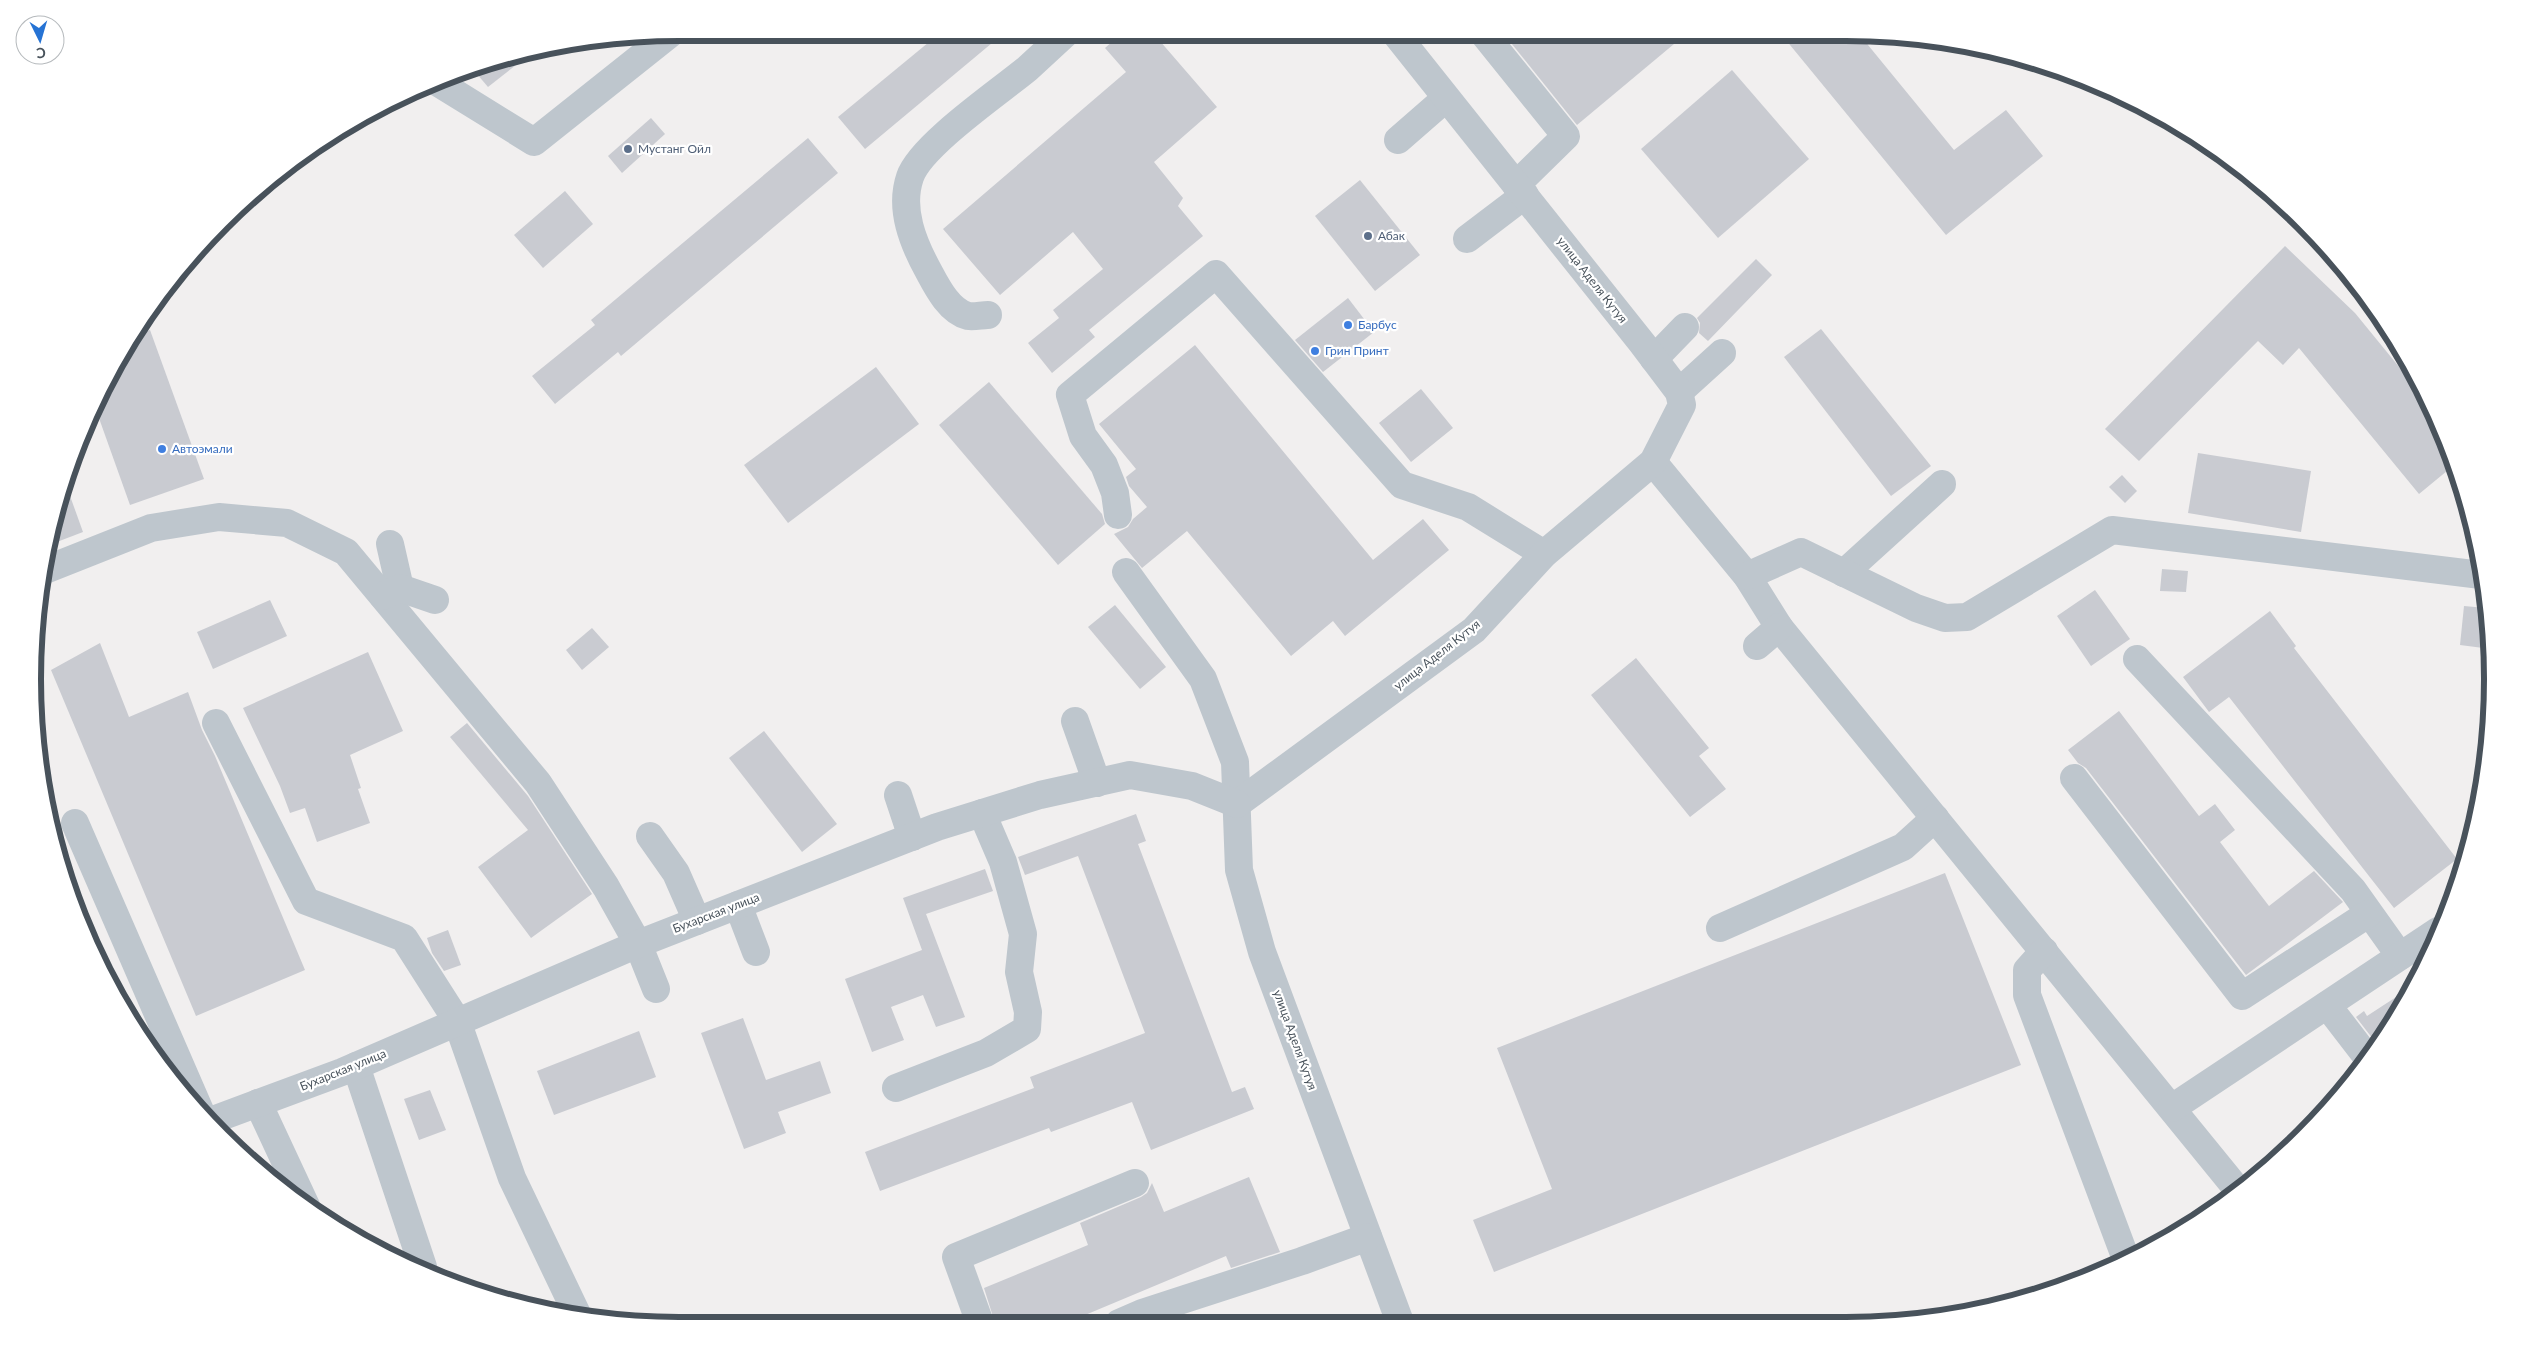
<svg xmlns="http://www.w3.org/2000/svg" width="2525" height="1358" viewBox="0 0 2525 1358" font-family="Lato,sans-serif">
	<rect width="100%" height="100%" fill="#f1efef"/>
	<g fill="#c9cbd1">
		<path d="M 940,33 L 1004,33 L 865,149 L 838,117 Z"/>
		<path d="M 1122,33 L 1153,33 L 1217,107 L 1154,162 L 1183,198 L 1178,206 L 1203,236 L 1089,330 L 1095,337 L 1052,373 L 1028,343 L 1059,318 L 1053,310 L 1103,269 L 1073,232 L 1000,295 L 943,229 L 1126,72 L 1105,48 Z"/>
		<path d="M 1503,33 L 1686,34 L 1577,125 Z"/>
		<path d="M 1781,34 L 1859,34 L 1954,150 L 2006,110 L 2043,156 L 1946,235 Z"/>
		<path d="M 535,50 L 488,87 L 471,67 L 473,66 Z"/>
		<path d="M 1732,70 L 1809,159 L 1718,238 L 1641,149 Z"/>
		<path d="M 651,118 L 665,134 L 622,173 L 608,156 Z"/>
		<path d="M 808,138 L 838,173 L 621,356 L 618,352 L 555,404 L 532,376 L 595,325 L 591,320 Z"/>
		<path d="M 1360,180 L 1420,255 L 1375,291 L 1315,216 Z"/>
		<path d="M 565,191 L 593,224 L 543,268 L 514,235 Z"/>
		<path d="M 2285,246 L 2355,313 L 2431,406 L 2453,466 L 2419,494 L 2299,348 L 2283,365 L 2258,341 L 2139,461 L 2105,429 Z"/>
		<path d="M 1756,259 L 1772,275 L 1708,341 L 1699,333 L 1700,323 L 1697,318 Z"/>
		<path d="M 1348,298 L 1374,332 L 1323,372 L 1295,340 Z"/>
		<path d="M 1821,329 L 1931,466 L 1891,496 L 1784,357 Z"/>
		<path d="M 150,330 L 204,479 L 130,505 L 95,407 L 133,336 Z"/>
		<path d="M 1195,345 L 1373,560 L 1423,519 L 1449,550 L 1345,636 L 1333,621 L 1291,656 L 1187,531 L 1142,568 L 1114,534 L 1128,527 L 1133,519 L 1147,507 L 1129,486 L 1126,477 L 1136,469 L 1099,424 Z"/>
		<path d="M 876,367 L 919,424 L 788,523 L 744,465 Z"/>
		<path d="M 989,382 L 1102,514 L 1105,524 L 1058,565 L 939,425 Z"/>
		<path d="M 1421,389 L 1453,428 L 1411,462 L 1379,423 Z"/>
		<path d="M 2198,453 L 2311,471 L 2301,532 L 2188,513 Z"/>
		<path d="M 2122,475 L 2137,491 L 2125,503 L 2109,487 Z"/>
		<path d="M 65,482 L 83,532 L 49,545 L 54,512 Z"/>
		<path d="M 2162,569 L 2188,571 L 2186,592 L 2160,591 Z"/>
		<path d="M 2095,590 L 2130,639 L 2091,666 L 2057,616 Z"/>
		<path d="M 270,600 L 287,636 L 213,669 L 197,632 Z"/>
		<path d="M 1115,605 L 1166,667 L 1140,689 L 1088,627 Z"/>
		<path d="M 2464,606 L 2486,608 L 2491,649 L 2460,645 Z"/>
		<path d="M 2270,611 L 2296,646 L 2294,648 L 2457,859 L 2394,908 L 2229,697 L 2209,712 L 2183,677 Z"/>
		<path d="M 592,628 L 609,647 L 582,670 L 566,650 Z"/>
		<path d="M 100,643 L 129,717 L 188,692 L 202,730 L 215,756 L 305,970 L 196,1016 L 51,670 Z"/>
		<path d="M 368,652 L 403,731 L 350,755 L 361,788 L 358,789 L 370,823 L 317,842 L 305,808 L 290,813 L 280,786 L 243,708 Z"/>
		<path d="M 1636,658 L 1709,748 L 1699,756 L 1726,789 L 1690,817 L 1591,695 Z"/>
		<path d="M 2119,711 L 2199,816 L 2215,804 L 2235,830 L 2220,842 L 2269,906 L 2314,871 L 2343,902 L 2246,975 L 2086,768 L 2078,763 L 2068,750 Z"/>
		<path d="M 467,723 L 528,796 L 592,894 L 531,938 L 478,867 L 528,830 L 450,737 Z"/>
		<path d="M 764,731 L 837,824 L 802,852 L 729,758 Z"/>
		<path d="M 1136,814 L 1146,841 L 1138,844 L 1232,1092 L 1245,1087 L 1254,1109 L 1151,1150 L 1132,1102 L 1051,1132 L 1049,1128 L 880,1191 L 865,1152 L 1034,1088 L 1030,1077 L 1145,1033 L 1078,856 L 1025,875 L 1018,857 Z"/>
		<path d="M 985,869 L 993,891 L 926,914 L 965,1017 L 936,1027 L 923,995 L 891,1007 L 904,1040 L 872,1052 L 845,979 L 922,950 L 903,898 Z"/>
		<path d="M 1945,873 L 2021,1065 L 1494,1272 L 1473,1220 L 1552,1189 L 1497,1048 Z"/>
		<path d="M 448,930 L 461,965 L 444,971 L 432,953 L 427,938 Z"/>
		<path d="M 2413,986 L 2406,1002 L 2376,1043 L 2356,1017 L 2364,1011 L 2367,1016 Z"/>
		<path d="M 743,1018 L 766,1080 L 820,1061 L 831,1093 L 778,1112 L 786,1133 L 744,1149 L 701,1033 Z"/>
		<path d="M 639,1031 L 656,1077 L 554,1115 L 537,1071 Z"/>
		<path d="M 430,1090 L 446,1130 L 419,1140 L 404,1099 Z"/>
		<path d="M 1249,1177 L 1280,1252 L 1231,1268 L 1226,1256 L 1066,1323 L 995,1323 L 984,1288 L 1088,1245 L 1080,1223 L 1141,1197 L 1147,1193 L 1152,1183 L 1164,1212 Z"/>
	</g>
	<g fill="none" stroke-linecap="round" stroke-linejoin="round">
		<g stroke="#bec6cd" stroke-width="28">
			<path d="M 1483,33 L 1566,136 L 1516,185"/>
			<path d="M 437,82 L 534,142 L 671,33"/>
			<path d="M 1398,140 L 1445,99"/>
			<path d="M 1467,239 L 1525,195"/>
			<path d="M 988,315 C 982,315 974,317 968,316 C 949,311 937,287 929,272 C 913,243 899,209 910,177 C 920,146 999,92 1027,69 C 1040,57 1053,45 1066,33"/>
			<path d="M 1654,359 L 1685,327"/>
			<path d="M 1679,392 L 1722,353"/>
			<path d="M 1653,462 L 1747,576 L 1779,627 L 2237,1189"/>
			<path d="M 1118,515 L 1115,493 L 1104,465 L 1083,436 L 1070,395 L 1216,274 L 1402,485 L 1468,507 L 1544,554"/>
			<path d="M 390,544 L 400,588"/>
			<path d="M 45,570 L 151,528 L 219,517 L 287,523 L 346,552 L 538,783 L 606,887 L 638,944 L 656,989"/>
			<path d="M 1126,572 L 1203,679 L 1235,762 L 1239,870 L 1262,952 L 1400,1322"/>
			<path d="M 1844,573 L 1942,484"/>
			<path d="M 1747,576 L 1801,552 L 1916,608 L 1945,618 L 1967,617 L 2112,530 L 2481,575"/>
			<path d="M 383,596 L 400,588 L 435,600"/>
			<path d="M 1757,646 L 1779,627"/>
			<path d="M 2137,659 L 2353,890 L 2400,956"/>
			<path d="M 1075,721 L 1097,783"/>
			<path d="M 216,723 L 306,901 L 404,938 L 457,1021 L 512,1178 L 577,1314"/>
			<path d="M 2074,778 L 2242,996 L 2368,914"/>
			<path d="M 898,795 L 912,837"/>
			<path d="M 1237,804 L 1474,630 L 1544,554 L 1653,462 L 1682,405 L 1679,392 L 1642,343 L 1395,33"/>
			<path d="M 75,823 L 201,1113"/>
			<path d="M 650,836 L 676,873 L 697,921"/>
			<path d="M 738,905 L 756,952"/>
			<path d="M 1720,928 L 1903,847 L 1935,818"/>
			<path d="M 2044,951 L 2027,970 L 2027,995 L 2126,1259"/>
			<path d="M 2327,1005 L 2367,1057"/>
			<path d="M 356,1066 L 423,1267"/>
			<path d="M 896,1088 L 986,1053 L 1027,1029 L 1028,1012 L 1019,972 L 1023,934 L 1003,862 L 982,813"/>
			<path d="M 258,1103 L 306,1206"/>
			<path d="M 2172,1108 L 2438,931"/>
			<path d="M 210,1121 L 342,1072 L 638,944 L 937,827 L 1040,795 L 1130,775 L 1192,786 L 1237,804"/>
			<path d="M 980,1323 L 956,1257 L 1135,1183"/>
			<path d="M 1119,1323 L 1142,1313 L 1302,1261 L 1368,1237"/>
		</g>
	</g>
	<g fill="#5c6f8a" stroke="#fff" stroke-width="2">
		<circle cx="628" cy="149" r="5"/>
		<circle cx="1368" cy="236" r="5"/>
	</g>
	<g fill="#3f7fe0" stroke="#fff" stroke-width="2">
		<circle cx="1348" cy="325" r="5"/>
		<circle cx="1315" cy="351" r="5"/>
		<circle cx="162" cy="449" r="5"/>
	</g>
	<g text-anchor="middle" stroke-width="4.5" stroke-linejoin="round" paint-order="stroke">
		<g font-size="12" fill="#4e5e75" stroke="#fff" text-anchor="start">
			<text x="638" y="153">Мустанг Ойл</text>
			<text x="1378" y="240">Абак</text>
		</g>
		<g font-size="12" fill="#48525b" stroke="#fff">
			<text transform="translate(1592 280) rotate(52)" y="4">улица Аделя Кутуя</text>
			<text transform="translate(1437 655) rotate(-38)" y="4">улица Аделя Кутуя</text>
			<text transform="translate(716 913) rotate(-21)" y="4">Бухарская улица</text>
			<text transform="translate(1295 1040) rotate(70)" y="4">улица Аделя Кутуя</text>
			<text transform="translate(343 1070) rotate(-22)" y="4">Бухарская улица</text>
		</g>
		<g font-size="12" fill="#366cbe" stroke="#fff" text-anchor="start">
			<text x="1358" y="329">Барбус</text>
			<text x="1325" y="355">Грин Принт</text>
			<text x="172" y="453">Автоэмали</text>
		</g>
	</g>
	<path d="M0 0H2525V1358H0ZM679 41H1846A638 638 0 0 1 2484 679V679A638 638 0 0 1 1846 1317H679A638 638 0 0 1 41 679V679A638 638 0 0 1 679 41Z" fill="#fff" fill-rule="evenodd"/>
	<path fill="none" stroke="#48525b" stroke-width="6" d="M679 41H1846A638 638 0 0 1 2484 679V679A638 638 0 0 1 1846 1317H679A638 638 0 0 1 41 679V679A638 638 0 0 1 679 41Z"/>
	<g transform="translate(40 40) rotate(175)"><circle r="24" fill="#ffffff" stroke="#b6babd"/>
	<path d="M0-4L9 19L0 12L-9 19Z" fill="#2673d4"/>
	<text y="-8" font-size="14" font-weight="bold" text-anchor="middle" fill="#48525b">С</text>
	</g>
</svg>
